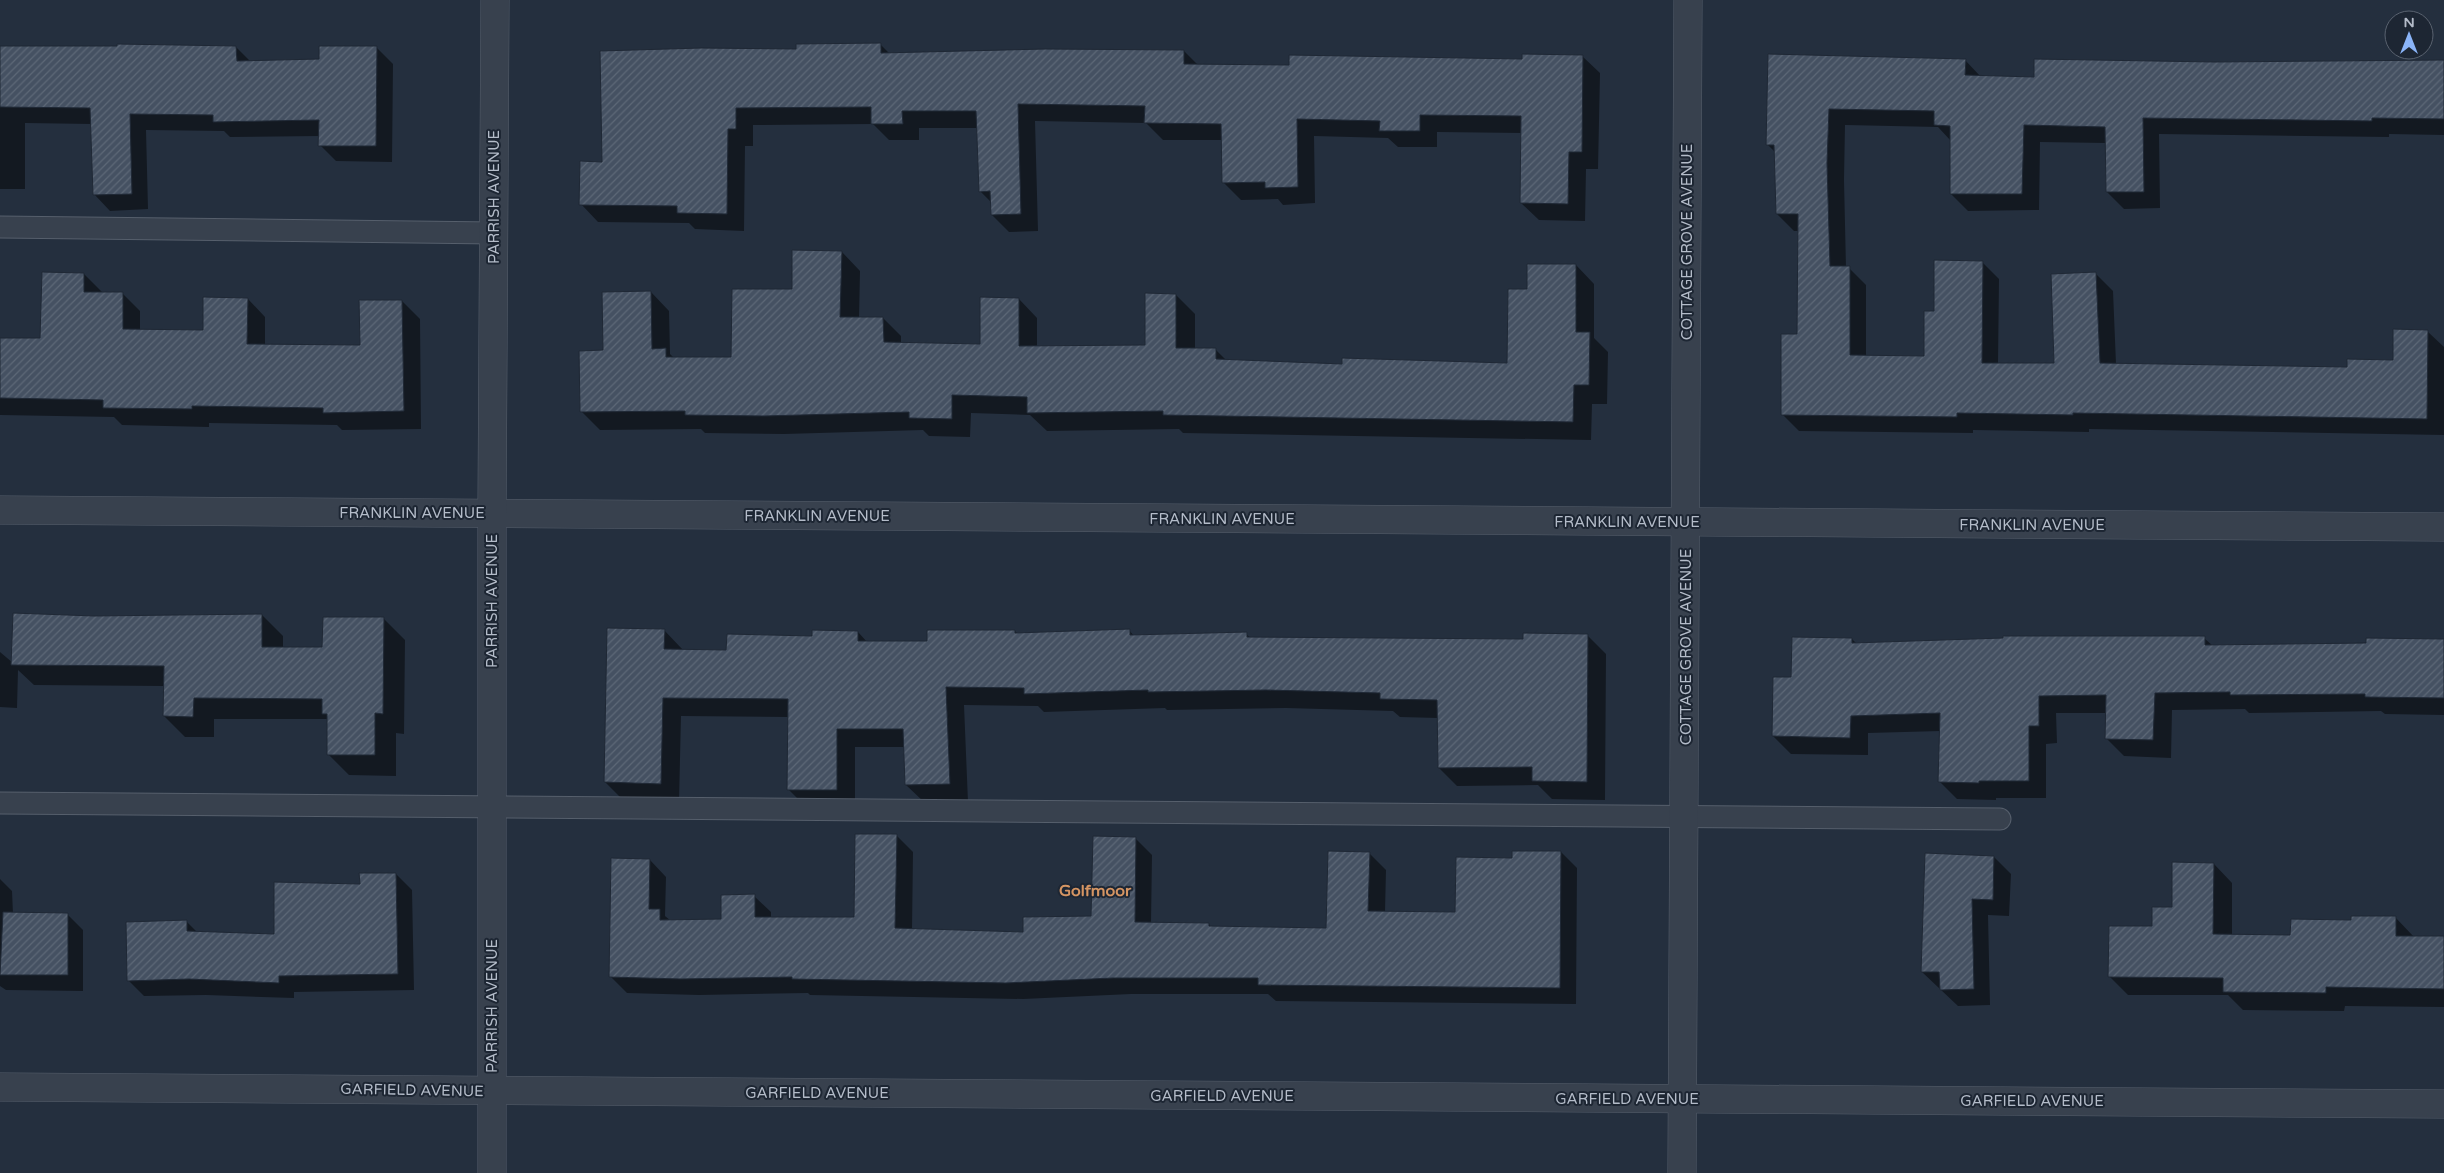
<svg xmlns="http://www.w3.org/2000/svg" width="2444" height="1173" viewBox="0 0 2444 1173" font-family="'Varela Round',sans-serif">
	<defs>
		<pattern id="building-hatch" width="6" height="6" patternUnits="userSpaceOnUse" patternTransform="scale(1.25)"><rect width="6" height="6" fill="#455162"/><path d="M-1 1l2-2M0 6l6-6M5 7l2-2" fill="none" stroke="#5d6877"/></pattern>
	</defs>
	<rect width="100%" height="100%" fill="#242f3e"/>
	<g fill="#0007">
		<path d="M 880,44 L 890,54 L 1184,51 L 1198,65 L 1290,66 L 1523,60 L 1582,56 L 1600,73 L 1598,169 L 1586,169 L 1585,221 L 1539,220 L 1521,203 L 1522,133 L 1437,132 L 1437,147 L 1398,147 L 1388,138 L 1314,136 L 1315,203 L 1283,205 L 1278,199 L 1241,200 L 1224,183 L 1223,140 L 1163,140 L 1146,123 L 1035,121 L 1038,231 L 1009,232 L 992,215 L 992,203 L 980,191 L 978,128 L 919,128 L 919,140 L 889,140 L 873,124 L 753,125 L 753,146 L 745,146 L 744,231 L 695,229 L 689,223 L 598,222 L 581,204 L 604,163 L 797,50 Z"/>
		<path d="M 0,47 L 236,47 L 251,62 L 320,61 L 376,47 L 393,64 L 392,162 L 336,161 L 320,145 L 320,136 L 230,137 L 224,131 L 146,130 L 148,209 L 110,211 L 94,194 L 92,124 L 25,123 L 25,189 L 0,189 Z"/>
		<path d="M 1769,55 L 1965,60 L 1981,77 L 2036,78 L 2214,63 L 2359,63 L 2359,60 L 2444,62 L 2444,135 L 2389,134 L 2389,137 L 2159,134 L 2160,208 L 2124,209 L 2107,192 L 2106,143 L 2040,142 L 2039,210 L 1968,211 L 1951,194 L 1951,141 L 1938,127 L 1845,125 L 1844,180 L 1846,268 L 1849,268 L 1866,285 L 1866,357 L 1925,357 L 1935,312 L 1982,262 L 1999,279 L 1998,364 L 2056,364 L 2096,274 L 2113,291 L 2116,364 L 2348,369 L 2394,361 L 2427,331 L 2444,347 L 2444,435 L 2089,429 L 2089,432 L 1973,430 L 1973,433 L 1799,431 L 1782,414 L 1799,335 L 1799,231 L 1794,231 L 1777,214 L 1776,153 L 1767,144 Z"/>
		<path d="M 842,252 L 860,271 L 859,318 L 883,318 L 901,336 L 901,344 L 981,345 L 1019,299 L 1037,318 L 1037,348 L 1146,346 L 1176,295 L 1195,314 L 1195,349 L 1216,350 L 1227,361 L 1344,366 L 1509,364 L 1529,290 L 1576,265 L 1594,284 L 1594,338 L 1608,352 L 1607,404 L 1592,404 L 1591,440 L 1183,433 L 1179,429 L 1047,431 L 1030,415 L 971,413 L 970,437 L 929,436 L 923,430 L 784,434 L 705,433 L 701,429 L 600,430 L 582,412 L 651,292 L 669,311 L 670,354 L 674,358 L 732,358 L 793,290 Z"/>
		<path d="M 84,274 L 102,292 L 122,293 L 140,311 L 140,330 L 204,332 L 248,299 L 265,317 L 265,345 L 361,346 L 402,301 L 420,319 L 421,429 L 342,430 L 337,425 L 209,423 L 209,427 L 122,425 L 114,417 L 0,415 L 0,339 L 41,340 Z"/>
		<path d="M 262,615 L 283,636 L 283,648 L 324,648 L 384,619 L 405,640 L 404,734 L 396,733 L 396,776 L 349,775 L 328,754 L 328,719 L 214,719 L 214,737 L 185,737 L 164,716 L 164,686 L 34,685 L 18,670 L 17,708 L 0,707 L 0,652 L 13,663 L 94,617 Z"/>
		<path d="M 664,630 L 683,650 L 728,651 L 858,632 L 868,643 L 929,643 L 1015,631 L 1018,634 L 1129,630 L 1134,636 L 1246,634 L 1251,638 L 1524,640 L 1588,636 L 1606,654 L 1605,800 L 1552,799 L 1538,785 L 1457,786 L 1439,768 L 1438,718 L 1400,717 L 1393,711 L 1286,708 L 1167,710 L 1165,708 L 1044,712 L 1038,706 L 964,705 L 968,802 L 925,803 L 906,785 L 905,747 L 855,747 L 855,808 L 807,808 L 788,789 L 789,717 L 681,716 L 679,802 L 624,801 L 605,782 Z"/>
		<path d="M 2204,638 L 2213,646 L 2444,641 L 2444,715 L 2385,714 L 2381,711 L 2249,713 L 2245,709 L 2172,710 L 2171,758 L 2124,756 L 2106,738 L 2107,713 L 2056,713 L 2057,743 L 2046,744 L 2046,798 L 1996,798 L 1996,800 L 1957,799 L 1939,781 L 1941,731 L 1868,733 L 1868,755 L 1791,754 L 1773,736 L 1793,678 L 1852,639 L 1857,644 Z"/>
		<path d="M 897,836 L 913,852 L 912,930 L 1025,933 L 1092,918 L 1135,838 L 1152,855 L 1151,923 L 1209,924 L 1211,927 L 1327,930 L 1369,853 L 1386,870 L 1385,912 L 1456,914 L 1513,860 L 1561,852 L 1577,868 L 1576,1004 L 1276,1001 L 1268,994 L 1131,994 L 1023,999 L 810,995 L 808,993 L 699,995 L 627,993 L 610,976 L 650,860 L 666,877 L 665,916 L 671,921 L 722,920 L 754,896 L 771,912 L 771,918 L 855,919 Z"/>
		<path d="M 1994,857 L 2011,874 L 2009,916 L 1988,915 L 1990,1005 L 1958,1006 L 1922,972 Z"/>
		<path d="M 2214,864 L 2232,883 L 2232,935 L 2291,936 L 2352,921 L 2395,917 L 2414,937 L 2444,937 L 2444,1007 L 2345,1006 L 2344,1011 L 2243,1010 L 2228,995 L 2128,995 L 2109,976 Z"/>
		<path d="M 396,874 L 412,890 L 414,990 L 294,992 L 294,998 L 206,995 L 144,996 L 128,980 L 186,921 L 198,933 L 275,935 L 361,885 Z"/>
		<path d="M 0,879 L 12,891 L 13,914 L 67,914 L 83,930 L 83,991 L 6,990 L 0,986 Z"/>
	</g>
	<g fill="url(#building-hatch)" stroke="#1f2835">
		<path d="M 881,43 L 881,53 L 1045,49 L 1184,50 L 1184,64 L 1289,65 L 1289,55 L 1522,59 L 1522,54 L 1583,55 L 1582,152 L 1569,152 L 1568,204 L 1520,203 L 1521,116 L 1420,115 L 1420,131 L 1379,131 L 1380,121 L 1297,119 L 1298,187 L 1265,188 L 1265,182 L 1222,183 L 1221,124 L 1144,123 L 1145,106 L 1018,104 L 1021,214 L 991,215 L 990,191 L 979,192 L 976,111 L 902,111 L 903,124 L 871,124 L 871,107 L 736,108 L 736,129 L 728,129 L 727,214 L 677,213 L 677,206 L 579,205 L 580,161 L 602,162 L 600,51 L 701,48 L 796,49 L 796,44 Z"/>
		<path d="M 117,44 L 236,46 L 237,61 L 319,59 L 319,46 L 377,46 L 376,146 L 318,146 L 319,120 L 213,122 L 213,115 L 130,114 L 132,194 L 93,195 L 90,108 L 0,107 L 0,46 L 117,46 Z"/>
		<path d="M 1768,54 L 1966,59 L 1965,75 L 2034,77 L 2034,59 L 2214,62 L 2444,60 L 2444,119 L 2372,118 L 2372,121 L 2143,118 L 2144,192 L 2106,192 L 2105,127 L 2024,125 L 2022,194 L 1950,194 L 1950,126 L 1934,125 L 1934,111 L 1829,109 L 1827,163 L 1830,266 L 1850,266 L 1850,355 L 1924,356 L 1924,311 L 1934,311 L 1934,260 L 1983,261 L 1982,363 L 2054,363 L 2051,274 L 2096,272 L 2100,363 L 2347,367 L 2347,359 L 2393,360 L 2393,329 L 2428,330 L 2427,419 L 2073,413 L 2073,415 L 1957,413 L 1957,417 L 1781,415 L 1781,334 L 1797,334 L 1798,214 L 1776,214 L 1774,145 L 1766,145 Z"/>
		<path d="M 792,250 L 842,251 L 840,317 L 883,317 L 884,342 L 980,344 L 980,297 L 1019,298 L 1019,346 L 1145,345 L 1145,293 L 1176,294 L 1176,348 L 1216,348 L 1216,359 L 1342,364 L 1342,358 L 1507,363 L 1508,289 L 1527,289 L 1527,264 L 1576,264 L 1576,332 L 1590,332 L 1589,385 L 1574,385 L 1573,422 L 1163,415 L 1163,411 L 1027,413 L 1027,397 L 952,395 L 952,419 L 909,418 L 909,412 L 764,416 L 685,415 L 685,411 L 580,412 L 579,351 L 603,350 L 602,292 L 651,291 L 652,349 L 666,348 L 666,357 L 731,357 L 732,289 L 792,289 Z"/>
		<path d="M 42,272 L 84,273 L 84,292 L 123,292 L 123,329 L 203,330 L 203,297 L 248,298 L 247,344 L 360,345 L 359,300 L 402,300 L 404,411 L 323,413 L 323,408 L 192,406 L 192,409 L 103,408 L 103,400 L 0,398 L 0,338 L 40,338 Z"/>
		<path d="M 13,613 L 94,616 L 262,614 L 262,647 L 322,647 L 323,617 L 384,617 L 383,714 L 375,713 L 375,755 L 327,755 L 327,714 L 322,714 L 322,699 L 194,698 L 193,717 L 163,716 L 164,666 L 11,665 Z"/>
		<path d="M 607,628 L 665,629 L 664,649 L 726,650 L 727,634 L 812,636 L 812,630 L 858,631 L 858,641 L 927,641 L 927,630 L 1015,630 L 1015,633 L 1130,629 L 1130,635 L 1247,632 L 1247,637 L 1380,638 L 1523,639 L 1523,633 L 1588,634 L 1587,782 L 1532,781 L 1532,767 L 1438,768 L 1437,700 L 1380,699 L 1380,693 L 1266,690 L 1148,692 L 1148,690 L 1024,694 L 1024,688 L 946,687 L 950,784 L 905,785 L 903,729 L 837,729 L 837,790 L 787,790 L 788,699 L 663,698 L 661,784 L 604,782 Z"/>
		<path d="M 2003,636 L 2205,636 L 2205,645 L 2366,643 L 2366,638 L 2444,639 L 2444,698 L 2365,697 L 2365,694 L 2230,695 L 2230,692 L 2155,693 L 2153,740 L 2105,739 L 2106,695 L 2039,696 L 2039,726 L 2029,726 L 2029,781 L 1979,781 L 1979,783 L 1938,782 L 1940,713 L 1851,716 L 1850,738 L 1772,736 L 1773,677 L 1791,677 L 1792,637 L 1852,638 L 1852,643 L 2003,638 Z"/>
		<path d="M 855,834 L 897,834 L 895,928 L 1023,932 L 1023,917 L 1091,916 L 1093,836 L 1136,837 L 1135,922 L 1209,923 L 1209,926 L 1326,928 L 1328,851 L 1370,852 L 1368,911 L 1455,912 L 1456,857 L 1512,858 L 1512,851 L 1561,851 L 1560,988 L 1258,985 L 1258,978 L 1113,978 L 1006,983 L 792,979 L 792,977 L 681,979 L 609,977 L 611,858 L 650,859 L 649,909 L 660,909 L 660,920 L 721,919 L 721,895 L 755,894 L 755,917 L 854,917 Z"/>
		<path d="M 1925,853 L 1994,856 L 1993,900 L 1972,899 L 1974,989 L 1940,990 L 1939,972 L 1921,972 Z"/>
		<path d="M 2172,862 L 2214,863 L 2213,934 L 2290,935 L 2291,919 L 2351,920 L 2351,916 L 2396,916 L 2396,936 L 2444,936 L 2444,989 L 2326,987 L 2326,993 L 2223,992 L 2223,978 L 2108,977 L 2109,926 L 2152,926 L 2152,907 L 2172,907 Z"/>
		<path d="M 359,873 L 396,873 L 398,974 L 279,976 L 279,983 L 189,979 L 127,981 L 126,922 L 187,920 L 187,931 L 274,934 L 274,882 L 360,884 Z"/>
		<path d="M 3,912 L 68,913 L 68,975 L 0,975 Z"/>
	</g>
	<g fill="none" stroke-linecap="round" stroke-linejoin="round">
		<defs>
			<g id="service">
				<path d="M 0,227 L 494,233"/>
				<path d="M 0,803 L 2000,819"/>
			</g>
			<g id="minor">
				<path d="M 0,510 L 2444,527"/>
				<path d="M 0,1087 L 2444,1104"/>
				<path d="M 492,1173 L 492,514 L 495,0"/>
				<path d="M 1682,1173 L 1688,0"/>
			</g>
		</defs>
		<use href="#service" stroke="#565f6c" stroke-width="23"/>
		<use href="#minor" stroke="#565f6c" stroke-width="29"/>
		<use href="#service" stroke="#38414e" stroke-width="21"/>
		<use href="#minor" stroke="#38414e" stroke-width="28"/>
	</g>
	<g text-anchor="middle" stroke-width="4" stroke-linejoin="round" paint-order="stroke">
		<g font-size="15" fill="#b4bcc9" stroke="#1d2633">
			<text transform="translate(494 197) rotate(-90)" y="5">PARRISH AVENUE</text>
			<text transform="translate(1687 242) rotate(-90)" y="5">COTTAGE GROVE AVENUE</text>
			<text x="412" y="518">FRANKLIN AVENUE</text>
			<text x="817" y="521">FRANKLIN AVENUE</text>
			<text x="1222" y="524">FRANKLIN AVENUE</text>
			<text x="1627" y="527">FRANKLIN AVENUE</text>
			<text x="2032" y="530">FRANKLIN AVENUE</text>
			<text transform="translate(492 601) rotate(-90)" y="5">PARRISH AVENUE</text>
			<text transform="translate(1686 647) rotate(-90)" y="5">COTTAGE GROVE AVENUE</text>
			<text transform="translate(492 1006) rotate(-90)" y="5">PARRISH AVENUE</text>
			<text transform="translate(412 1090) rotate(1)" y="5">GARFIELD AVENUE</text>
			<text x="817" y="1098">GARFIELD AVENUE</text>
			<text x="1222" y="1101">GARFIELD AVENUE</text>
			<text x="1627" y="1104">GARFIELD AVENUE</text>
			<text x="2032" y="1106">GARFIELD AVENUE</text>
		</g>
		<g font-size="16" font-weight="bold" fill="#d59563" stroke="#1d2633">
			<text x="1095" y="896">Golfmoor</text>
		</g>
	</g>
	<g transform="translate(2409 35)"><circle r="24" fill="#1d2633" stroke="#59626f"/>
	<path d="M0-4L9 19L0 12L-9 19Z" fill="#8ab4f8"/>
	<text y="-8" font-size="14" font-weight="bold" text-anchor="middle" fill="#b4bcc9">N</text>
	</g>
</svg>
